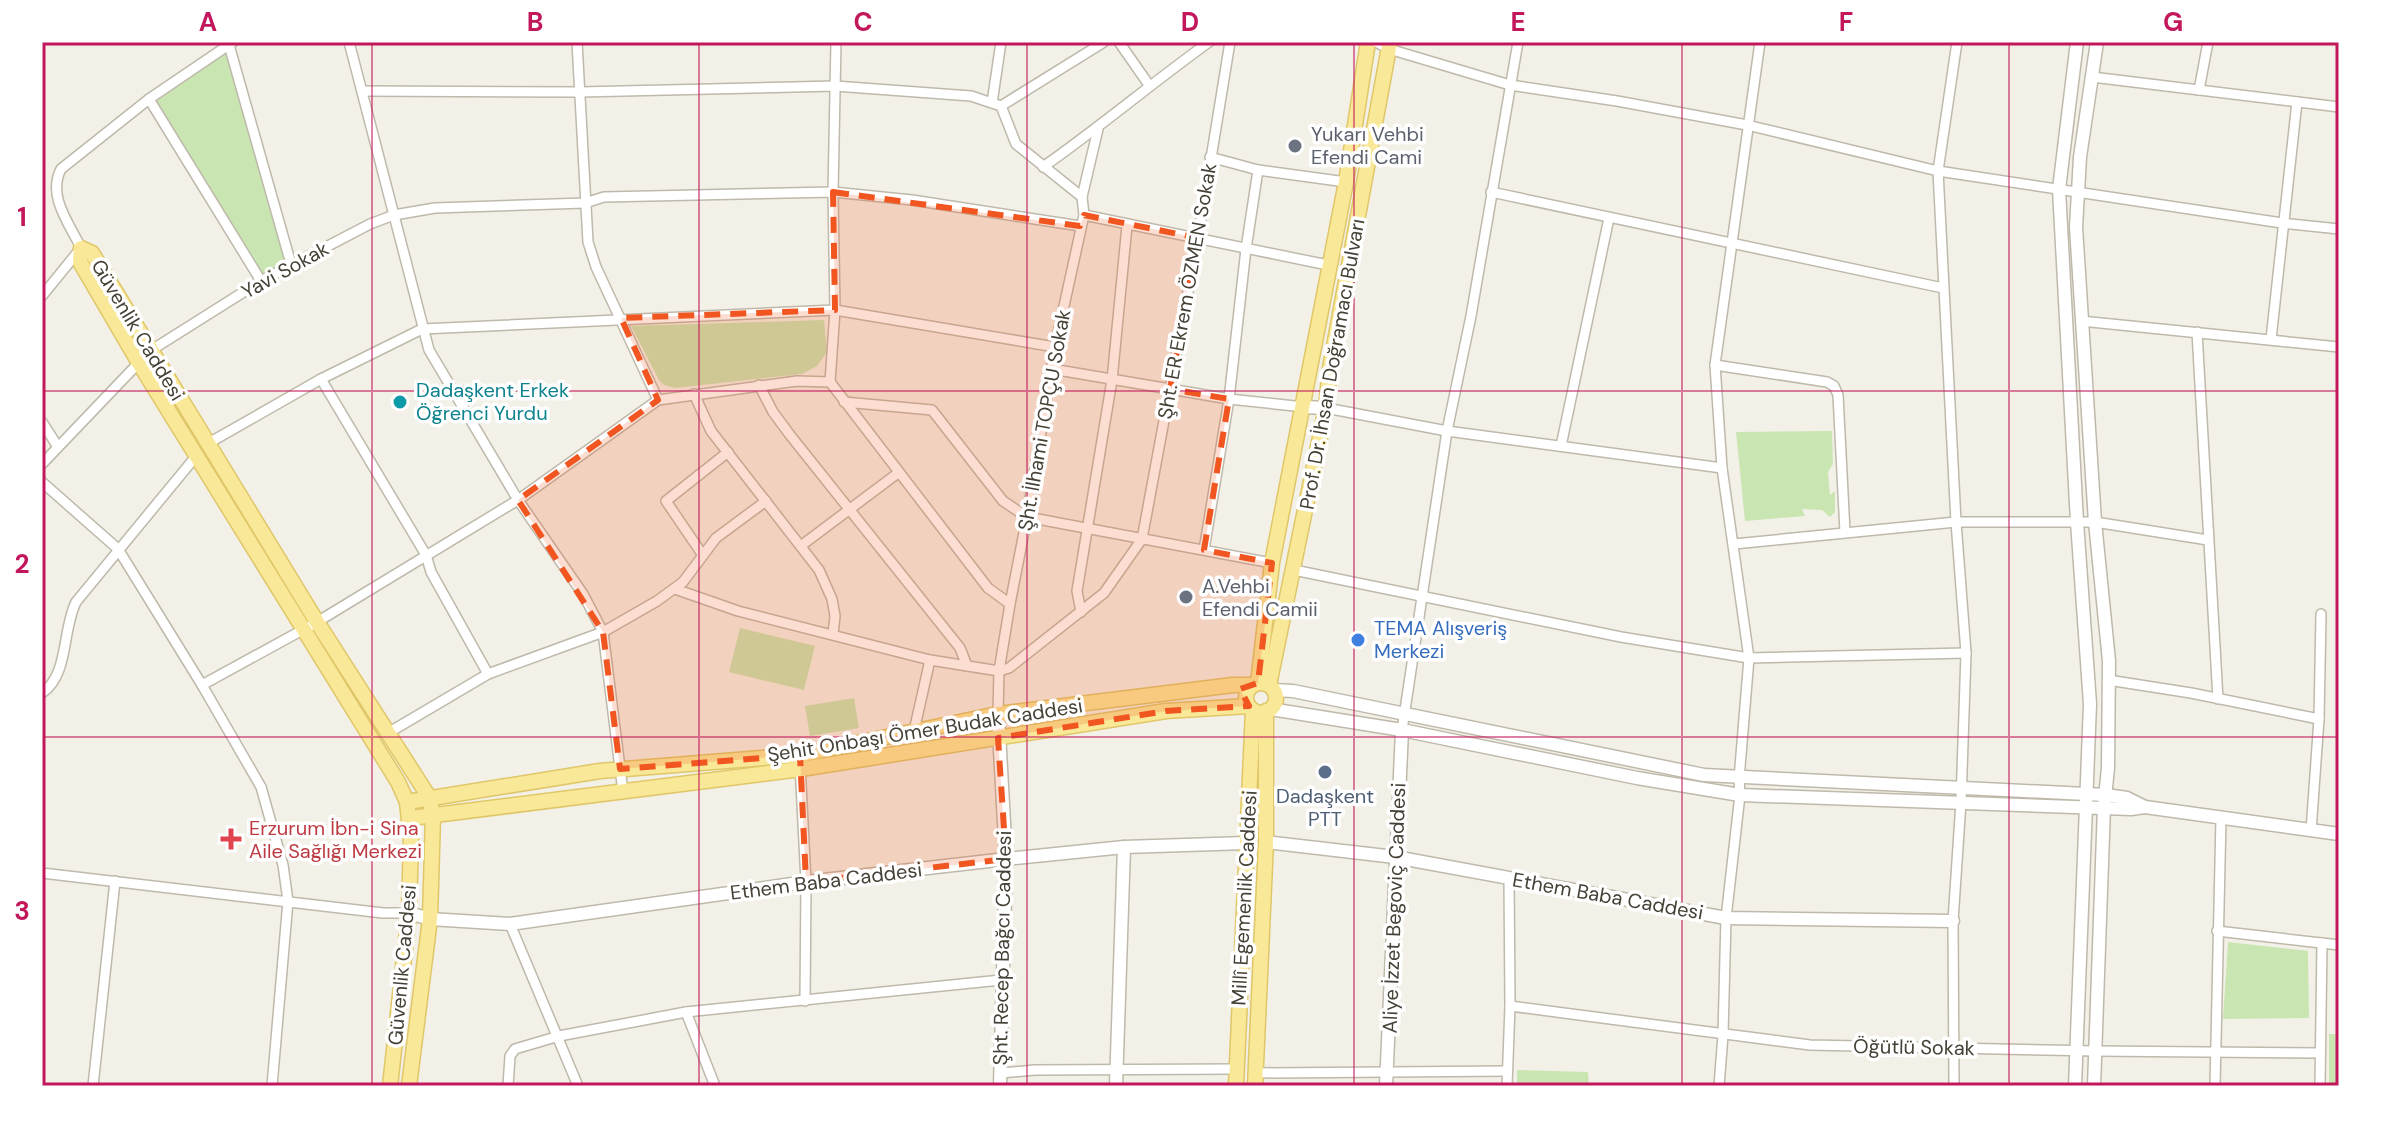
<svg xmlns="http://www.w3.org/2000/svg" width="2381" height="1128" viewBox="0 0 2381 1128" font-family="'DM Sans',sans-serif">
	<rect width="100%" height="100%" fill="#f3f0e7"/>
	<g fill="#c9e5b2">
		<path d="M 229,45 L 291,264 L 261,281 L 149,99 Z"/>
		<path d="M 824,320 L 827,352 L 817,366 L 802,374 L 675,388 L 664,385 L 659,380 L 631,326 Z"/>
		<path d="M 1832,431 L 1833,464 L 1828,472 L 1830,495 L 1835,491 L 1835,512 L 1830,517 L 1822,510 L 1802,509 L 1805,516 L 1745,521 L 1736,432 Z"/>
		<path d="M 740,628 L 815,646 L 804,690 L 729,672 Z"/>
		<path d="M 854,698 L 859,728 L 810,736 L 805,706 Z"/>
		<path d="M 2228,942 L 2308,951 L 2309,1018 L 2223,1019 Z"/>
		<rect x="2329" y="1034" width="10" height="52"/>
		<path d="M 1517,1070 L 1588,1072 L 1589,1086 L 1517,1086 Z"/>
	</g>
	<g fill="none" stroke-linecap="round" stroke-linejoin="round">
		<defs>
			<g id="minor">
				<path d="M 349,42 L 429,350 L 518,500 L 583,594 L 603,632 L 623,792"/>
				<path d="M 577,42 L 588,242 L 596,267 L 658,400"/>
				<path d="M 1119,42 L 1149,85"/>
				<path d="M 1376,42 L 1389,49 L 1510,85 L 1617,101 L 1747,125 L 1938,171 L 2282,223 L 2339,229"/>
				<path d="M 229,45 L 291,264"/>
				<path d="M 2092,77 L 2339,107"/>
				<path d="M 2199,90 L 2208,42"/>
				<path d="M 362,91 L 580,92 L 835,86 L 971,96 L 1001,106 L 1016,144 L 1082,197"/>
				<path d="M 149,99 L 261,281"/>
				<path d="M 992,103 L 1001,42"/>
				<path d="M 1001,106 L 1104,42"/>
				<path d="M 1210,157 L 1258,170 L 1346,182"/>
				<path d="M 1043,167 C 1100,127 1152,83 1209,42"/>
				<path d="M 1491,192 L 1943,288"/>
				<path d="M 1084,215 L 1328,265"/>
				<path d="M 42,296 L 81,248 C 69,223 47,196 61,169 L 149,99 L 233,42"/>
				<path d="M 2081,321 L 2339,347"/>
				<path d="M 2197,332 L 2218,699"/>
				<path d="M 2271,339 L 2297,102"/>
				<path d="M 1715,365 L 1827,382 L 1834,386 L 1838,395 L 1845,532"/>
				<path d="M 1052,369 L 1229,399 L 1304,407"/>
				<path d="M 321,379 L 426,555 L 431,572 L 488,674"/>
				<path d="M 830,382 L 835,310 L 833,192 L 836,42"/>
				<path d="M 830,382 L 988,588 L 1010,604"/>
				<path d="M 759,385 L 773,412 L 790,435 L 960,648 L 967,666"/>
				<path d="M 694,394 L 711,431 L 819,570 L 832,599 L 835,616 L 833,634"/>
				<path d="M 844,402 L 932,410 L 1003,501 L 1027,517 L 1272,563"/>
				<path d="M 1326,408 L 1447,431 L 1722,468"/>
				<path d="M 42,422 L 58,447"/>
				<path d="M 207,444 L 321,379 L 422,329 L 835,310 L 1055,347"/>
				<path d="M 1561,446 L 1609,218"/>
				<path d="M 42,464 L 150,351 L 261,281 L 370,224 L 394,215 L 435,208 L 585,203 L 604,197 L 833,192 L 912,200 L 1080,226"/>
				<path d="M 42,482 L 118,549 L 202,685"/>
				<path d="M 1734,544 L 1956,522 L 2095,522 L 2208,540"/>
				<path d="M 802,545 L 898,473"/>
				<path d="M 1204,550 L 1229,399 L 1246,249 L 1258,170"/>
				<path d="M 702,554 L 666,501 L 728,452"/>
				<path d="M 1294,570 L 1621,637 L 1749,658 L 1966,653"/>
				<path d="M 675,589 L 738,611 L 930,660 L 999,671 L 1009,668 L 1104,593 L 1142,539 L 1198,238 L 1230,42"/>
				<path d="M 1081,612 L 1077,591 L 1112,380 L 1127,226"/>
				<path d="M 2108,680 L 2191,693 L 2319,719"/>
				<path d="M 42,693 C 69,675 62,630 76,602 L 197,455"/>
				<path d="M 998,714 L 999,671 L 1010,604 L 1027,517 L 1055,347 L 1084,215 L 1082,197 L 1098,129"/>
				<path d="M 1402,730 L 1447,431 L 1471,316 L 1518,42"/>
				<path d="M 914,731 L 930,660"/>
				<path d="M 388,733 L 488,674 L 603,632 L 657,601 L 683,582 L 716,538 L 766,501"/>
				<path d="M 800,764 L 806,882 L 805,1001"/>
				<path d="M 2311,831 L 2319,719 L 2321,614"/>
				<path d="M 42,873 L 383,913 L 409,913"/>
				<path d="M 510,924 L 578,1086"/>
				<path d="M 2217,931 L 2339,945"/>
				<path d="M 1510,1006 L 1810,1045 L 2096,1051 L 2319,1053"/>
				<path d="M 686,1012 L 715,1086"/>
				<path d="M 1001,1073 L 1035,1070 L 1236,1069"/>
				<path d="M 1255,1073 L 1507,1071"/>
				<path d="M 93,1086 L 115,881"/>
				<path d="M 272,1086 L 288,901 L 283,865 L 261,787 L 202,685 L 317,622 L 518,500 L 658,400 L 797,381 L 830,382"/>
				<path d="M 508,1086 L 510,1056 L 515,1049 L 559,1036 L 686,1012 L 1001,980"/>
				<path d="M 1507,1086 L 1510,1006 L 1509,878"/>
				<path d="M 1719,1086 L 1723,1035 L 1726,918 L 1740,795 L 1739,779 L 1749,658 L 1722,468 L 1715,365 L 1760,42"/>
				<path d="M 1954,1086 L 1953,921 L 1961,802 L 1966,653 L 1956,522 L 1938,171 L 1957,42"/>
				<path d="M 2215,1086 L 2221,818"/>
				<path d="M 2320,1086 L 2322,943"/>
			</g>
			<g id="tertiary">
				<path d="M 1304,407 L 1326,408"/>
				<path d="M 1273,690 L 1293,691 L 1704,775 L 2106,795 L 2127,798 L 2145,807 L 2339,834"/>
				<path d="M 1270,709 L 1402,730 L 1637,778 L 1740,795 L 2131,809 L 2145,807"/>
				<path d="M 998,714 L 1006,859 L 1000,1086"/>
				<path d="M 1266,842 L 1395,857 L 1726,918 L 1953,921"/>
				<path d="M 409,913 L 430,919 L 510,924 L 806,882 L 1006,859 L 1124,847 L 1246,843"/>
				<path d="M 1116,1086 L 1124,847"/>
				<path d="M 1386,1086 L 1402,730"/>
				<path d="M 2075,1086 L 2090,704 L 2077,522 L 2059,189 L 2077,42"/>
				<path d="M 2094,1086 L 2104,807 L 2108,768 L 2109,661 L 2095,522 L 2076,227 L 2080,157 L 2097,42"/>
			</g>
			<g id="primary">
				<path d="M 1258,683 L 1272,563 L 1346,182 L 1368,42"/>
				<circle cx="1261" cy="698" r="15"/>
				<path d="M 1269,685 L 1326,408 L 1330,368 L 1390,42"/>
				<path d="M 407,802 L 600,771 L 800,755 L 998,714 L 1233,685 L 1253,685"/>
				<path d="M 411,818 L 801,769 L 1166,711 L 1249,706"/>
				<path d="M 390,1086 L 409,913 L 411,839 L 407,802 L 398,782 L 139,363 L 80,262 L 81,248 L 92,253 L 317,622 L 429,797 L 433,815 L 430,919 L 409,1086"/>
				<path d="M 1236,1086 L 1253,710"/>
				<path d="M 1255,1086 L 1266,842 L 1266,711"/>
			</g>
		</defs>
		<use href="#minor" stroke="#beb9aa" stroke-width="12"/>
		<use href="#tertiary" stroke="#beb9aa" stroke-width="15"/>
		<use href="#primary" stroke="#dfc769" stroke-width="17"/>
		<use href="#minor" stroke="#fff" stroke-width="9"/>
		<use href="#tertiary" stroke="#fff" stroke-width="12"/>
		<use href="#primary" stroke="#fae899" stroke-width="14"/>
	</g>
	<path fill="#f15520" fill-opacity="0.2" stroke="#f15520" stroke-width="6" stroke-dasharray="16 10" stroke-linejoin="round" d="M 833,192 L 1080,226 L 1084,215 L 1198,238 L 1170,389 L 1229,399 L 1204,550 L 1272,563 L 1258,683 L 1240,689 L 1249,706 L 1166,711 L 998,738 L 1006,859 L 806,882 L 800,755 L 620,769 L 603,632 L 518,500 L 658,400 L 621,318 L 835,310 Z"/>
	<path fill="none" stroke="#c2185b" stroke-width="2" stroke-opacity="0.55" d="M 372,42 L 372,1086M 699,42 L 699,1086M 1027,42 L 1027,1086M 1354,42 L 1354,1086M 1682,42 L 1682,1086M 2009,42 L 2009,1086M 42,391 L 2339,391M 42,737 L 2339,737"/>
	<g fill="#6b7280" stroke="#fff" stroke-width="3">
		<circle cx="1295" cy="146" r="8"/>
		<circle cx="1186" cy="597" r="8"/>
	</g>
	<circle fill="#0f9aa8" stroke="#fff" stroke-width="3" cx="400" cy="402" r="8"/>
	<circle fill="#3f7fe0" stroke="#fff" stroke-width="3" cx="1358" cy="640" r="8"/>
	<circle fill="#5c6f8a" stroke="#fff" stroke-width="3" cx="1325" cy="772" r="8"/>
	<path fill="#e0444e" stroke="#fff" stroke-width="3" d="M227 827h8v8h8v8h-8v8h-8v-8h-8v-8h8z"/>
	<g text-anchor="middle" stroke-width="7" stroke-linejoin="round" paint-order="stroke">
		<g font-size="20" fill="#5b616d" stroke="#fff" text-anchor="start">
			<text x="1311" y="141">Yukarı Vehbi<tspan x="1311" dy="23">Efendi Cami</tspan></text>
			<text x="1202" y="593">A.Vehbi<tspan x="1202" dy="23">Efendi Camii</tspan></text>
		</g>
		<g font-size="20" fill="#464136" stroke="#fff">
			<text transform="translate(285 270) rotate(-29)" y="7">Yavi Sokak</text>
			<text transform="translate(1187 291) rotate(-80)" y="7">Şht. ER Ekrem ÖZMEN Sokak</text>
			<text transform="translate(138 330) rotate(59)" y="7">Güvenlik Caddesi</text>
			<text transform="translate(1332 364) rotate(-80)" y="7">Prof. Dr. İhsan Doğramacı Bulvarı</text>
			<text transform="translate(1044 420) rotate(-80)" y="7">Şht. İlhami TOPÇU Sokak</text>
			<text transform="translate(925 730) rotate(-9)" y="7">Şehit Onbaşı Ömer Budak Caddesi</text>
			<text transform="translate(826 881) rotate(-7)" y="7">Ethem Baba Caddesi</text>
			<text transform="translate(1608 896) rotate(10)" y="7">Ethem Baba Caddesi</text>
			<text transform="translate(1244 898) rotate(-87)" y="7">Millî Egemenlik Caddesi</text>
			<text transform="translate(1394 908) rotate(-88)" y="7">Aliye İzzet Begoviç Caddesi</text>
			<text transform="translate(1002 948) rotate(-89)" y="7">Şht. Recep Bağcı Caddesi</text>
			<text transform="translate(402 965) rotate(-85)" y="7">Güvenlik Caddesi</text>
			<text transform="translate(1914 1047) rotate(1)" y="7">Öğütlü Sokak</text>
		</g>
		<g font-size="20" fill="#0d838f" stroke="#fff" text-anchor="start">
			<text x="416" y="397">Dadaşkent Erkek<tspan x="416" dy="23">Öğrenci Yurdu</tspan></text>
		</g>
		<g font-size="20" fill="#366cbe" stroke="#fff" text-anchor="start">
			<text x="1374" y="635">TEMA Alışveriş<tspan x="1374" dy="23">Merkezi</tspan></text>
		</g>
		<g font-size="20" fill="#4e5e75" stroke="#fff">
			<text x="1325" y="803">Dadaşkent<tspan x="1325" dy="23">PTT</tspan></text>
		</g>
		<g font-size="20" fill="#be3a42" stroke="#fff" text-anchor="start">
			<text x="249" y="835">Erzurum İbn-i Sina<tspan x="249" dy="23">Aile Sağlığı Merkezi</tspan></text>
		</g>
	</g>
	<rect width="2381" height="1128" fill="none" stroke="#ffffff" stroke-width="88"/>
	<rect x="44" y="44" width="2293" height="1040" fill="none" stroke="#c2185b" stroke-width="3"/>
	<g font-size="26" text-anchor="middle" font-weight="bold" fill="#c2185b">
		<text x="208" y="31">A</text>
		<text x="535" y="31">B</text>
		<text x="863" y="31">C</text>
		<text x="1190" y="31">D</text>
		<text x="1518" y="31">E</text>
		<text x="1846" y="31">F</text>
		<text x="2173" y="31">G</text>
		<text x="22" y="226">1</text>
		<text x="22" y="573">2</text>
		<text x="22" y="920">3</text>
	</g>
</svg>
